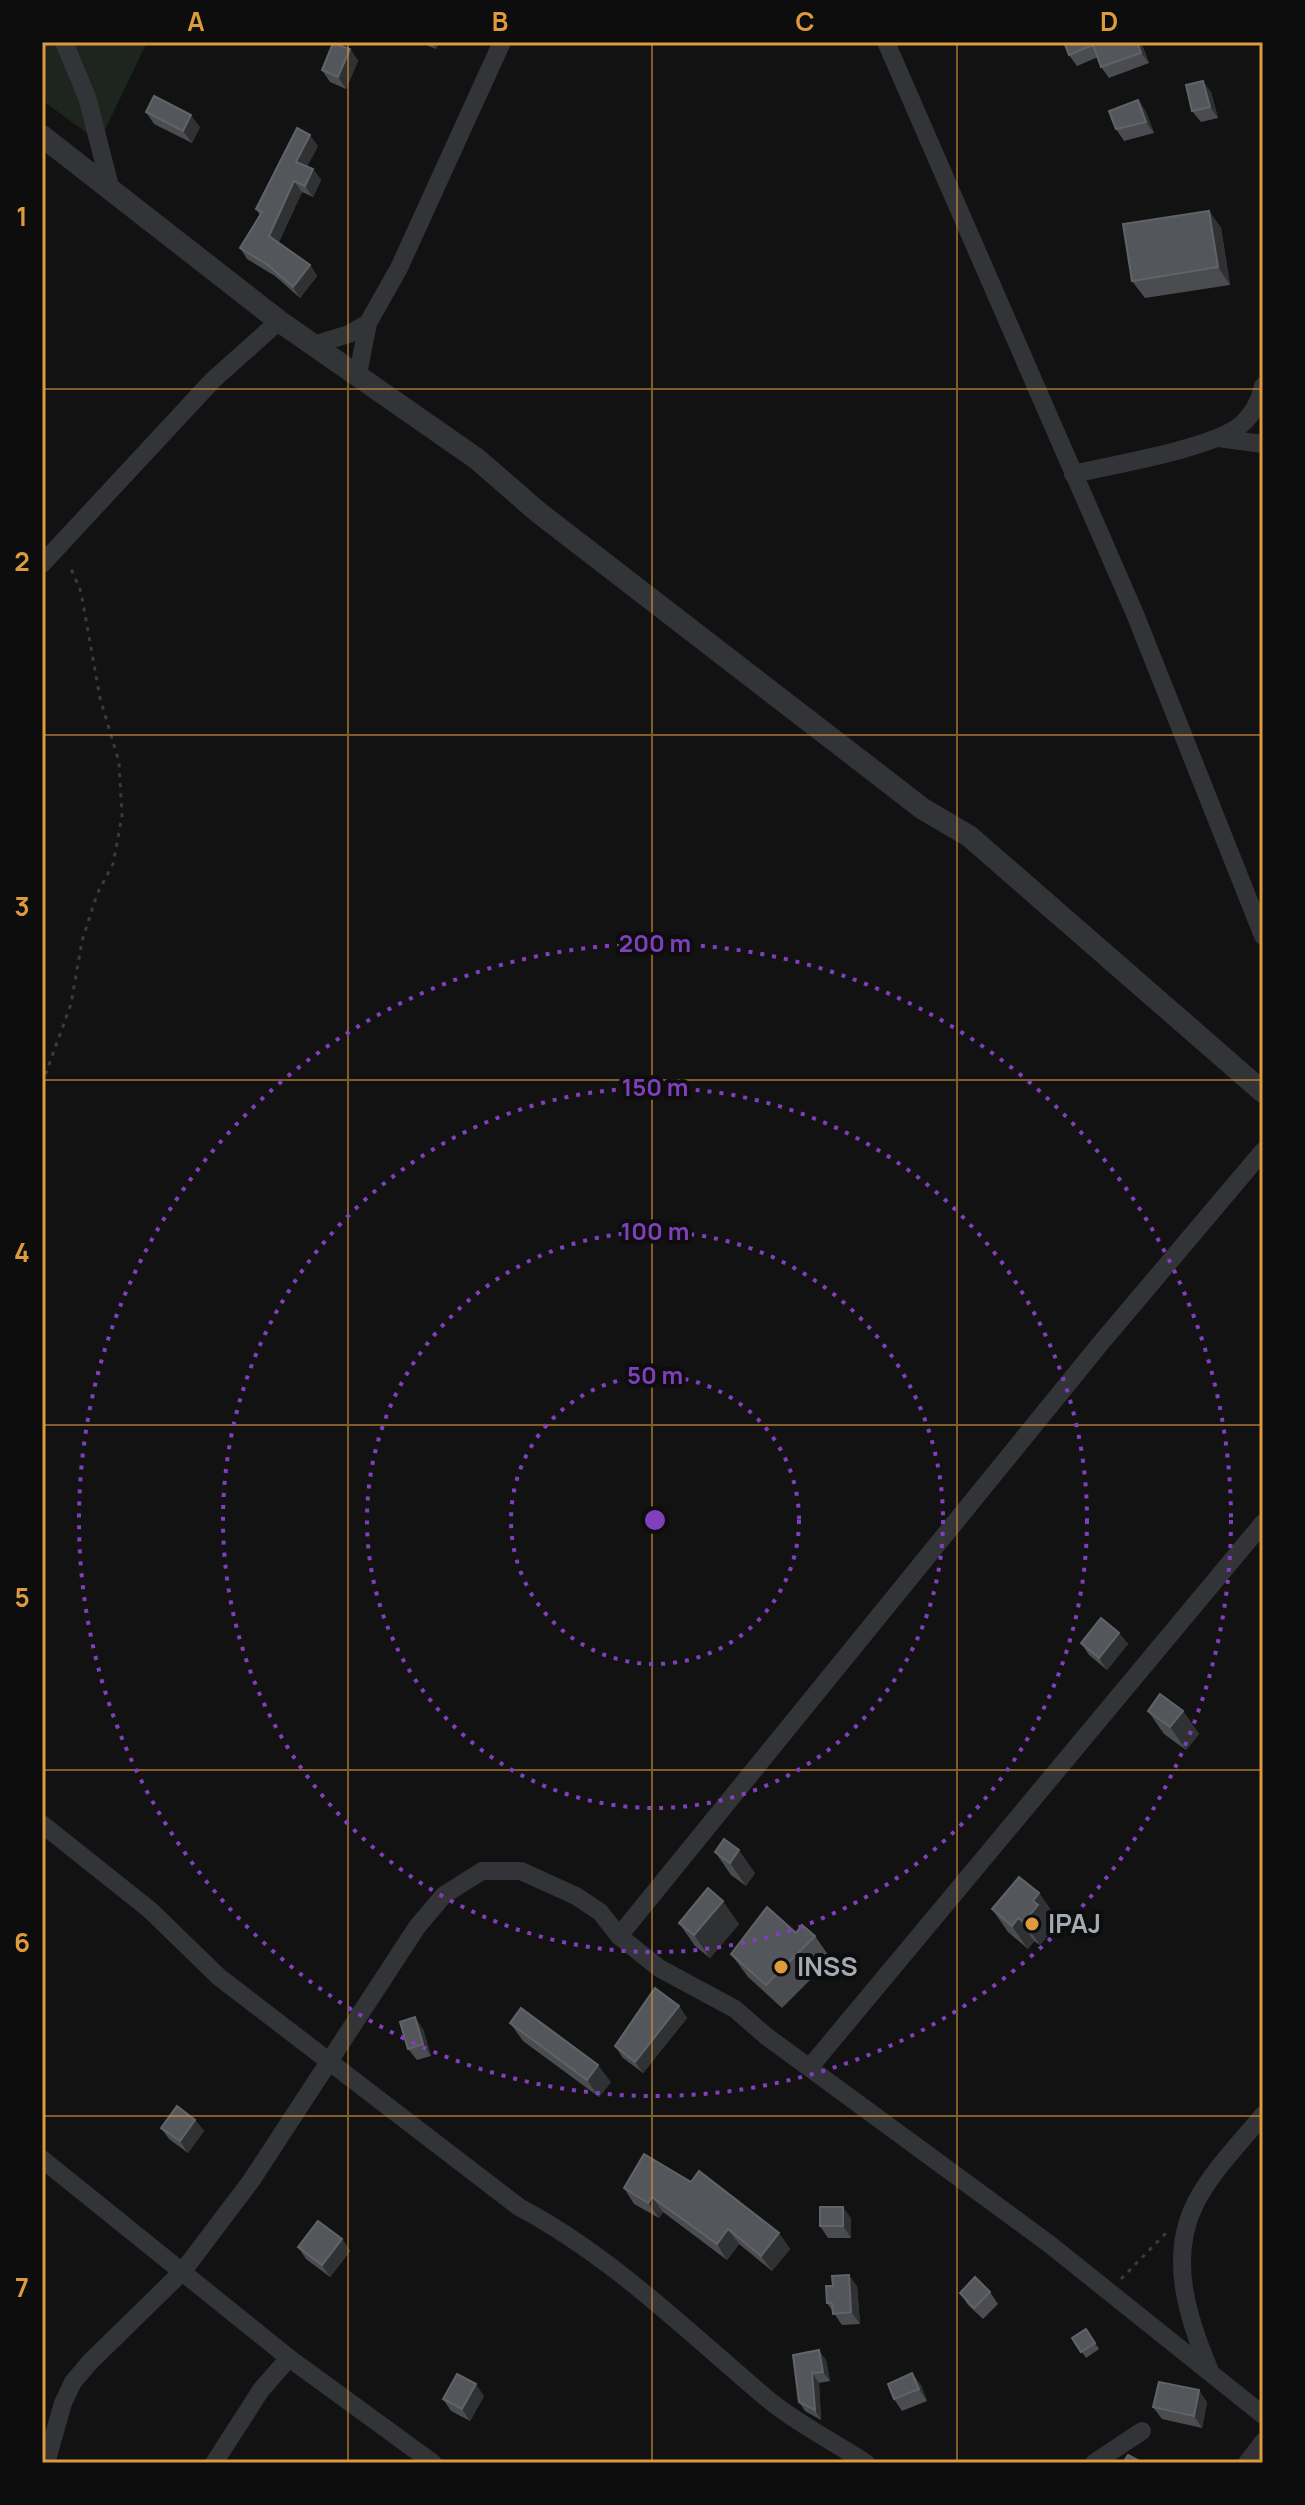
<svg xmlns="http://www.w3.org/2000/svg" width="1305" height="2505" viewBox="0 0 1305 2505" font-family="Manrope,sans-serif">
	<rect width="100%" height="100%" fill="#121213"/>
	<path fill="#1e251f" d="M 42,42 L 147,42 L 99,142 L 42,100 Z"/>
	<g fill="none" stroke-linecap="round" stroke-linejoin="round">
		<g stroke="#393b3e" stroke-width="3" stroke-dasharray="4 6" stroke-linecap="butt">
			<path d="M 42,1084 L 71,1004 L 82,941 L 97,894 L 113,864 L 122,816 L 119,762 L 100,698 L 81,592 L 69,564"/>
			<path d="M 1121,2279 L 1166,2233"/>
		</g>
		<g stroke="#333438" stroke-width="18">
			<path d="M 64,42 L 87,97 L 111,190"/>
			<path d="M 886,42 L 1135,614 L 1263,936"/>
			<path d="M 316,344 L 349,334 L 368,323"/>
			<path d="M 358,374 L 368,323 L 399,268 L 502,42"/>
			<path d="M 1218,438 L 1263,444"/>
			<path d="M 1073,474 C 1112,465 1215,448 1242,424 C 1253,414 1260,400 1263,386"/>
			<path d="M 42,564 L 213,380 L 279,321"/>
			<path d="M 42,1824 L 150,1910 L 219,1977 L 519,2207 C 611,2256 685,2329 764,2396 C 795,2422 832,2441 866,2463"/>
			<path d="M 619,1936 L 1100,1344 L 1263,1151"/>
			<path d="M 810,2067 L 1263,1523"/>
			<path d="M 42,2159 L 289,2358 L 433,2463"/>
			<path d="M 1210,2371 C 1188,2319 1168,2259 1195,2204 C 1211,2172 1240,2143 1263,2115"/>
			<path d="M 46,2463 L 63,2403 L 73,2382 L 90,2362 L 183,2271 L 251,2181 L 417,1927 L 444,1895 L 482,1871 L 521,1871 L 576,1896 L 600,1912 L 619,1936 L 659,1968 L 735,2009 L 766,2036 L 1048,2243 L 1263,2415"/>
			<path d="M 214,2463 L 261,2390 L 289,2358"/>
			<path d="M 1094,2463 L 1142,2431"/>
			<path d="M 1247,2463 L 1263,2442"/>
		</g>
		<path stroke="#333438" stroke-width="22" d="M 42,136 L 279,321 L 477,459 L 538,512 L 923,809 L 969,836 L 1263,1092"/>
	</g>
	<g fill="#4a4c4f">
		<path d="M 419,42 L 439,42 L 436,49 Z"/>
		<path d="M 1064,42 L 1141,42 L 1149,63 L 1109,78 L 1101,67 L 1098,57 L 1077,66 L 1069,55 Z"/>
		<path d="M 350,49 L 358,61 L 346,89 L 330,82 L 322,70 Z"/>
		<path d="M 1211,92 L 1218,118 L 1201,122 L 1192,111 Z"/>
		<path d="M 1138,100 L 1146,112 L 1154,133 L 1124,141 L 1116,129 Z"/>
		<path d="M 146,112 L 200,127 L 192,143 L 154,124 Z"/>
		<path d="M 318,146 L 307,166 L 313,169 L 321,180 L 313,197 L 302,192 L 279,242 L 310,265 L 317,276 L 300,298 L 275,276 L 247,259 L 240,248 L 260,215 L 256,209 Z"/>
		<path d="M 1209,211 L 1221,228 L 1230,285 L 1145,298 L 1132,281 Z"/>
		<path d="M 1119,1633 L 1128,1644 L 1107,1670 L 1089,1655 L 1081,1643 Z"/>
		<path d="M 1148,1711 L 1183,1711 L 1199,1734 L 1186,1750 L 1164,1734 Z"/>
		<path d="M 715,1852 L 755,1873 L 746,1886 L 731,1875 Z"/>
		<path d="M 1039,1893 L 1055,1916 L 1050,1923 L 1054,1928 L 1040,1945 L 1034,1941 L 1028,1949 L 1008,1932 L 992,1909 Z"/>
		<path d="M 679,1923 L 739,1924 L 710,1958 L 695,1946 Z"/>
		<path d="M 796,1933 L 815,1936 L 831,1959 L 782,2008 L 748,1977 L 731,1954 Z"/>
		<path d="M 679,2006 L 687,2018 L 643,2073 L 623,2058 L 615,2046 Z"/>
		<path d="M 510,2023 L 611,2082 L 599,2097 L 523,2041 Z"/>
		<path d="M 423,2029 L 431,2056 L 417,2060 L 408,2049 Z"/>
		<path d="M 195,2120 L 204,2131 L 188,2153 L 169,2139 L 161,2128 Z"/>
		<path d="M 624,2188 L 779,2233 L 790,2249 L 772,2271 L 739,2244 L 727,2260 L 663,2212 L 659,2218 L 634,2204 Z"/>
		<path d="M 851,2218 L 851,2238 L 828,2238 L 820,2226 Z"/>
		<path d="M 342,2239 L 350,2251 L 330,2277 L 306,2259 L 298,2247 Z"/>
		<path d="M 857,2286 L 860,2324 L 842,2325 L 827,2303 Z"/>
		<path d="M 990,2292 L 998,2304 L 983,2319 L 968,2305 L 960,2293 Z"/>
		<path d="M 1086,2329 L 1099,2349 L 1086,2358 L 1072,2338 Z"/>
		<path d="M 793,2355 L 826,2360 L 830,2381 L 819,2383 L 821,2420 L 805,2411 L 799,2402 Z"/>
		<path d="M 921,2385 L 927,2401 L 902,2411 L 894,2399 Z"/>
		<path d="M 484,2396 L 470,2421 L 451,2411 L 443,2399 Z"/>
		<path d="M 1207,2402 L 1202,2428 L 1162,2419 L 1153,2407 Z"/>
	</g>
	<g fill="#2f3133">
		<path d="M 431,42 L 439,42 L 436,49 Z"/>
		<path d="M 1137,42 L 1141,42 L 1149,63 L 1141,53 Z"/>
		<path d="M 350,49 L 358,61 L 346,89 L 338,77 Z"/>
		<path d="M 1203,81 L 1211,92 L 1218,118 L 1210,107 Z"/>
		<path d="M 1138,100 L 1146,112 L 1154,133 L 1146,122 Z"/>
		<path d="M 191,115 L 200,127 L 192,143 L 183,131 Z"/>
		<path d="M 310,135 L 318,146 L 304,173 L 296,162 Z"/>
		<path d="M 313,169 L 321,180 L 313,197 L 305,186 Z"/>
		<path d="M 294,181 L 302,192 L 277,246 L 269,236 Z"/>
		<path d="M 1209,211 L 1221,228 L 1230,285 L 1218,267 Z"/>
		<path d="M 310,265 L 317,276 L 300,298 L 293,287 Z"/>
		<path d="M 1119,1633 L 1128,1644 L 1107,1670 L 1099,1658 Z"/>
		<path d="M 1183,1711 L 1199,1734 L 1186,1750 L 1170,1727 Z"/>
		<path d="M 739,1850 L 755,1873 L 746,1886 L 730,1863 Z"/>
		<path d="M 1039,1893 L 1055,1916 L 1050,1923 L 1054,1928 L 1040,1945 L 1024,1922 L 1033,1901 Z"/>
		<path d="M 723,1901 L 739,1924 L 710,1958 L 694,1935 Z"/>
		<path d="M 1018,1918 L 1034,1941 L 1028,1949 L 1012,1926 Z"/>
		<path d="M 679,2006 L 687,2018 L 643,2073 L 635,2062 Z"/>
		<path d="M 415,2017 L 423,2029 L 431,2056 L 423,2044 Z"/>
		<path d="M 598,2065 L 611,2082 L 599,2097 L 587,2080 Z"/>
		<path d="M 195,2120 L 204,2131 L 188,2153 L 180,2141 Z"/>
		<path d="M 652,2197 L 663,2212 L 659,2218 L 648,2203 Z"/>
		<path d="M 843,2207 L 851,2218 L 851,2238 L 843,2226 Z"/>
		<path d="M 728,2229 L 739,2244 L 727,2260 L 717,2244 Z"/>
		<path d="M 779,2233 L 790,2249 L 772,2271 L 761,2256 Z"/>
		<path d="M 342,2239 L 350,2251 L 330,2277 L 322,2265 Z"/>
		<path d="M 849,2275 L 857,2286 L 860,2324 L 851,2312 Z"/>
		<path d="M 819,2350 L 826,2360 L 830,2381 L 823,2372 Z"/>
		<path d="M 812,2373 L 819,2383 L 821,2420 L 815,2410 Z"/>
		<path d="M 912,2373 L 921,2385 L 927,2401 L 919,2389 Z"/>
		<path d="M 476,2384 L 484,2396 L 470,2421 L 462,2409 Z"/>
		<path d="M 1199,2390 L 1207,2402 L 1202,2428 L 1194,2416 Z"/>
	</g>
	<g fill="#53565a" stroke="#606368" stroke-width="2">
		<path d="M 1064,42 L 1137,42 L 1141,53 L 1101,67 L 1093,45 L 1069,55 Z"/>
		<path d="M 333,43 L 350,49 L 338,77 L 322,70 Z"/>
		<path d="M 1203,81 L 1210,107 L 1192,111 L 1186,85 Z"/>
		<path d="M 154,96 L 191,115 L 183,131 L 146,112 Z"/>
		<path d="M 1138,100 L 1146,122 L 1116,129 L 1109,111 Z"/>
		<path d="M 297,128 L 310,135 L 296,162 L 313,169 L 305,186 L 294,181 L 269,236 L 310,265 L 293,287 L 268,265 L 240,248 L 262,212 L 256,209 Z"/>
		<path d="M 1209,211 L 1218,267 L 1132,281 L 1123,224 Z"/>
		<path d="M 1101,1618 L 1119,1633 L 1099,1658 L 1081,1643 Z"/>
		<path d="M 1160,1694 L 1183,1711 L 1170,1727 L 1148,1711 Z"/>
		<path d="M 724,1839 L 739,1850 L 730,1863 L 715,1852 Z"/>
		<path d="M 1019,1877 L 1039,1893 L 1033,1901 L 1038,1905 L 1024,1922 L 1018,1918 L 1012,1926 L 992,1909 Z"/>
		<path d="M 708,1888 L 723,1901 L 694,1935 L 679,1923 Z"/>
		<path d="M 767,1907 L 796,1933 L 802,1925 L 815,1936 L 766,1985 L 731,1954 Z"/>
		<path d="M 655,1988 L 679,2006 L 635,2062 L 615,2046 Z"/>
		<path d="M 521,2008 L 598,2065 L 587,2080 L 510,2023 Z"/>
		<path d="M 415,2017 L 423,2044 L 408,2049 L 400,2022 Z"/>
		<path d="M 177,2106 L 195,2120 L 180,2141 L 161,2128 Z"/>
		<path d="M 644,2154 L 691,2182 L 699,2171 L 779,2233 L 761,2256 L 728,2229 L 717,2244 L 652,2197 L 648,2203 L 624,2188 Z"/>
		<rect x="820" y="2207" width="23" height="19"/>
		<path d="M 318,2221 L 342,2239 L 322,2265 L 298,2247 Z"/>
		<path d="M 849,2275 L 851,2312 L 833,2314 L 832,2303 L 827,2303 L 826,2286 L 833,2286 L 832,2276 Z"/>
		<path d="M 975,2277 L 990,2292 L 974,2308 L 960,2293 Z"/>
		<path d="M 1086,2329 L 1095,2343 L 1081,2352 L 1072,2338 Z"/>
		<path d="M 819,2350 L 823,2372 L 812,2373 L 815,2410 L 799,2402 L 793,2355 Z"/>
		<path d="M 912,2373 L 919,2389 L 894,2399 L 888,2384 Z"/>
		<path d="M 457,2374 L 476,2384 L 462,2409 L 443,2399 Z"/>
		<path d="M 1159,2382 L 1199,2390 L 1194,2416 L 1153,2407 Z"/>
		<path d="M 1128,2455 L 1143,2463 L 1123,2463 Z"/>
	</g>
	<path fill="none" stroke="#df9a3d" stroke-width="2" stroke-opacity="0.55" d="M 348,42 L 348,2463M 652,42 L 652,2463M 957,42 L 957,2463M 42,389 L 1263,389M 42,735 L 1263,735M 42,1080 L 1263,1080M 42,1425 L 1263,1425M 42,1770 L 1263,1770M 42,2116 L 1263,2116"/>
	<g fill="none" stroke="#813fbd" stroke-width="4" stroke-dasharray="4 8">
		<circle cx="655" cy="1520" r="144"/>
		<circle cx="655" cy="1520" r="288"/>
		<circle cx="655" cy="1520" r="432"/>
		<circle cx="655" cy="1520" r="576"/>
	</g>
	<g fill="#df9a3d" stroke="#0d0d0e" stroke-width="3">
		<circle cx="1032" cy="1924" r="8"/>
		<circle cx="781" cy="1967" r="8"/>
	</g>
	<g text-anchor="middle" stroke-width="8" stroke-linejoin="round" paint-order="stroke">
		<g font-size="26" font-weight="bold" fill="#a4aab2" stroke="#0d0d0e" text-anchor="start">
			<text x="1048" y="1933">IPAJ</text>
			<text x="797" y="1976">INSS</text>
		</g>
	</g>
	<circle cx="655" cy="1520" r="12" fill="#813fbd" stroke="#0d0d0e" stroke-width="4"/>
	<g font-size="24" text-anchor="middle" font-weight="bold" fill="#813fbd" stroke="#0d0d0e" stroke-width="8" stroke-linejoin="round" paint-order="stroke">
		<text x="655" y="952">200 m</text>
		<text x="655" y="1096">150 m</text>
		<text x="655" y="1240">100 m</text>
		<text x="655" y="1384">50 m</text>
	</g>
	<rect width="1305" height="2505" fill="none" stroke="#0d0d0e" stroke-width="88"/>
	<rect x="44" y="44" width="1217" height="2417" fill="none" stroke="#df9a3d" stroke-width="3"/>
	<g font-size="26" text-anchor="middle" font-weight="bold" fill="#df9a3d">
		<text x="196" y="31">A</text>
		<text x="500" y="31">B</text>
		<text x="805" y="31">C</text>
		<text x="1109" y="31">D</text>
		<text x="22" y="226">1</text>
		<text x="22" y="571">2</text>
		<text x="22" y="916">3</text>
		<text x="22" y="1262">4</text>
		<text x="22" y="1607">5</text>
		<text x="22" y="1952">6</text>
		<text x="22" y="2297">7</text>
	</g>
</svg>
